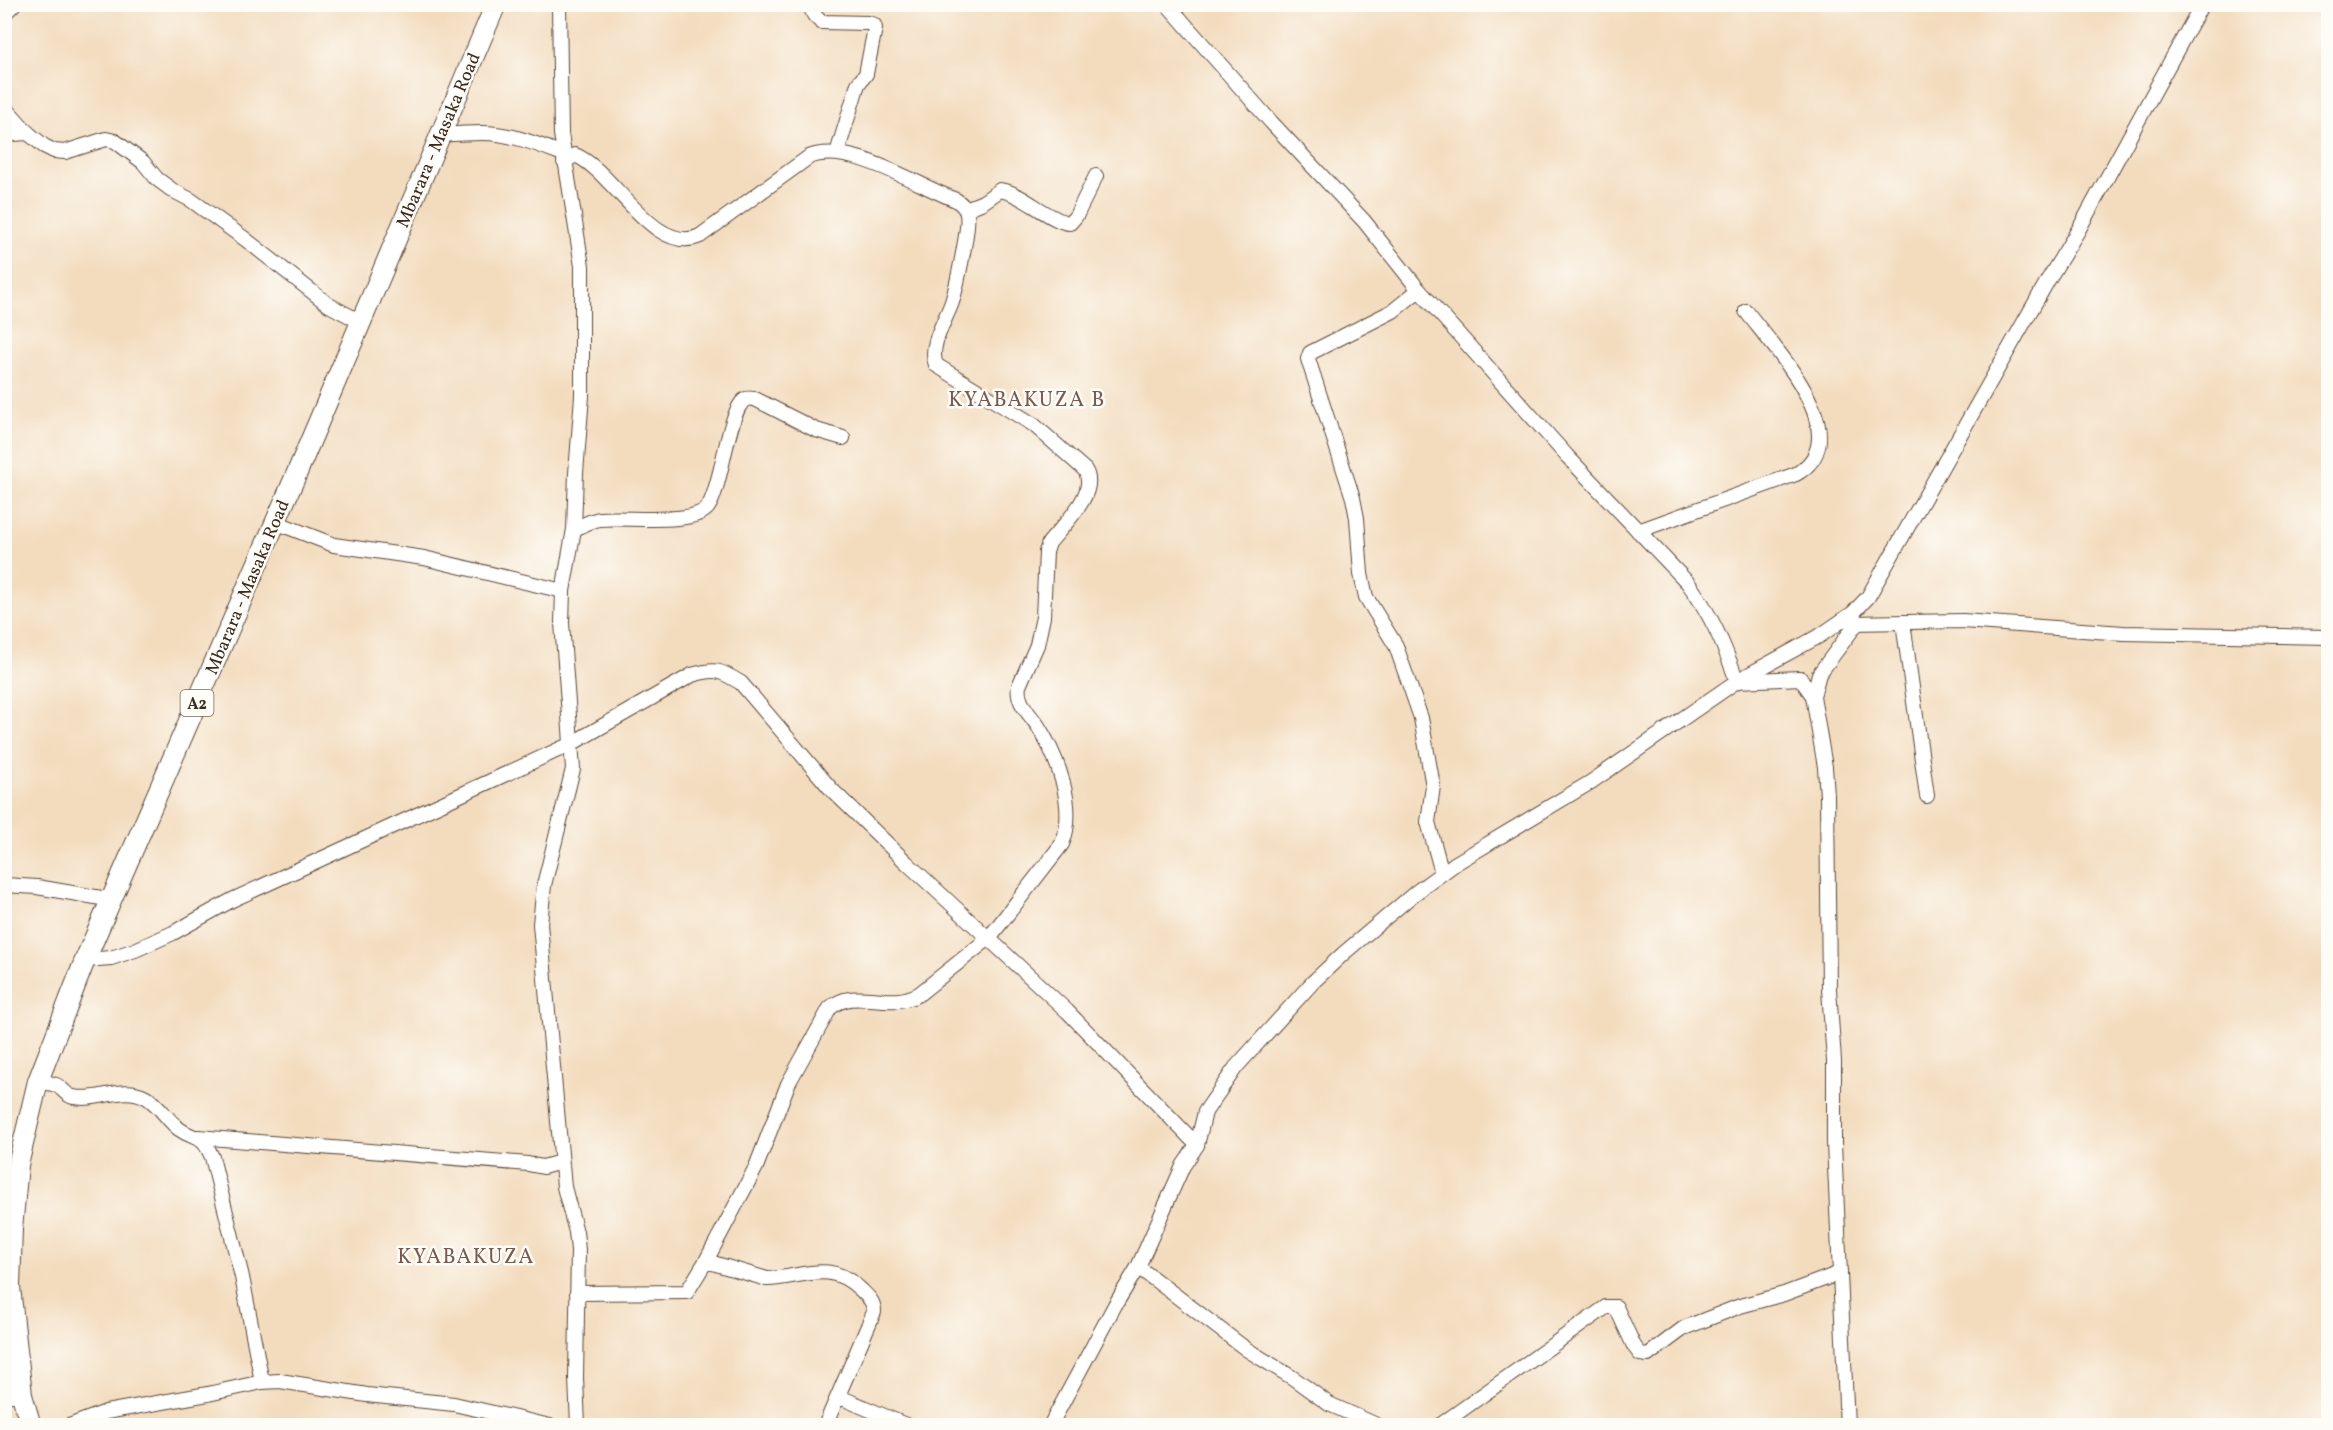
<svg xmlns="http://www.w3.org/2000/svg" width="2333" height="1430" viewBox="0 0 2333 1430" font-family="Vollkorn,serif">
	<rect width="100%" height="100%" fill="#fdfcf7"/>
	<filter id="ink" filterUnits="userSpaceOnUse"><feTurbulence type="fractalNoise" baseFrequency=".0167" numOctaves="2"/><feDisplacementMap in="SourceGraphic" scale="12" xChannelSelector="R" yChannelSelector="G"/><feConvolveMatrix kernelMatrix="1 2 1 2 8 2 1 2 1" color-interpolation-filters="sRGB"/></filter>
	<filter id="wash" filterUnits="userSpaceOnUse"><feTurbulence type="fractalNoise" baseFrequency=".008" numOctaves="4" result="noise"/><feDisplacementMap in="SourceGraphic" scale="24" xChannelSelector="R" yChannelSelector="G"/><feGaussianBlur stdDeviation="1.35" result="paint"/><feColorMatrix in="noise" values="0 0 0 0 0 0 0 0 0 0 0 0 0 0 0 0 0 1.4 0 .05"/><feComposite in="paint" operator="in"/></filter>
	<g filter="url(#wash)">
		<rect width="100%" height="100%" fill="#f3dcbe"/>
	</g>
	<g filter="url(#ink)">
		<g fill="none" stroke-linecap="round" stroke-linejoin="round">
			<defs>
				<g id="minor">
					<path d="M 559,4 L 561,134 L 582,266 L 582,396 L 576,473 L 574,529 L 563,591 L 562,623 L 573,769 L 544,885 L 540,924 L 564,1187 L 576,1232 L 578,1250 L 576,1378 L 578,1426"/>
					<path d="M 809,4 L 814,15 L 821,22 L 868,23 L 874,25 L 875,28 L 866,74 L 858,84 L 837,153"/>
					<path d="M 1167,4 L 1271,122 L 1364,221 L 1419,290 L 1567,456 L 1688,583 C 1711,614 1724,645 1737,681 L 1800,678 L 1813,696"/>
					<path d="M 4,14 L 14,4"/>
					<path d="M 4,106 L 28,133"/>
					<path d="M 440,135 C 454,134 468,133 482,133 C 510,133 537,144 563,154"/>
					<path d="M 4,138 L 13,134 L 28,133 L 44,146 L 54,151 L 65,152 L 106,139 L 115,141 L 143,162 L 157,179 L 172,190 L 191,200 L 245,239 L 329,305 L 361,322"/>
					<path d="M 564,162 L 575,155 C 613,170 654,257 700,236 L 809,157 C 850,141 916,185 956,200 C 962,204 966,208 967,214 C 970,226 956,289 952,302 C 946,320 928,346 936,365 L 1034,425 L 1085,470 C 1099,493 1063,525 1049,543 L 1046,552 L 1043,617 L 1037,645 L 1019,686 C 1016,702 1029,713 1038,726 C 1058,758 1077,808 1062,844 L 989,938 L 919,994 C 888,1011 855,986 830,1008 L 788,1084 L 756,1167 L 706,1261"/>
					<path d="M 966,209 L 983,202 L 1000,190 L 1004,191 C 1023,194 1053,223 1070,223 L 1076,216 L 1096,176"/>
					<path d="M 1419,290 L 1393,311 L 1310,353 L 1308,359 L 1353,498 L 1357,518 L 1361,574 L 1366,597 L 1396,646 L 1421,718 L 1433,786 L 1428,822 L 1442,873"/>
					<path d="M 275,522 L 334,545 L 424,558 L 563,591"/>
					<path d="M 574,529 C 582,526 591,520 600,519 C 624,516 694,526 708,507 C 722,487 728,408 746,399 C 748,398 752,399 755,399 L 816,430 L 843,438"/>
					<path d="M 1638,531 L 1796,474 C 1860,437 1773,347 1746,311"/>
					<path d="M 1903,622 L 1927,796"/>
					<path d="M 1851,623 L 1963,621 L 2123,633 L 2328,637"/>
					<path d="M 4,885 L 37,887 L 113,900"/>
					<path d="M 85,960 L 111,958 L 135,950 L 173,933 L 232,900 L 571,744 L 692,675 C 716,668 720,670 741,683 L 831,789 L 907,863 L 1067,1011 L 1197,1145"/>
					<path d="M 38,1081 C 44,1082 50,1083 56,1085 C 63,1088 66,1096 74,1097 C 99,1102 123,1084 146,1097 C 160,1105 167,1120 179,1129 C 197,1142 201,1132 212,1157 L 242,1277 L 262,1382"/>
					<path d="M 198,1137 L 528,1164 L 543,1167 L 561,1162"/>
					<path d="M 1138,1267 L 1246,1349 L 1293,1378 L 1329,1404 L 1379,1426"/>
					<path d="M 577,1293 L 687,1292 L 706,1261 L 767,1279 C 803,1278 829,1259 860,1289 C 868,1297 874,1301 874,1312 L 825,1426"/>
					<path d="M 4,1395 L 22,1395"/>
					<path d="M 836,1401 L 842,1398 L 908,1426"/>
					<path d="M 69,1426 L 106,1412 L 208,1394 L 262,1382 L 280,1381 L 367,1395 L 454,1404 L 550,1426"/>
					<path d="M 1050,1426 L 1115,1305 L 1138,1267 L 1183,1166 L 1197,1145 L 1205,1112 L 1236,1067 L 1313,982 L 1344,953 L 1415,893 L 1456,863 L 1591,782 L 1737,681 L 1821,635 L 1853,613 L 1868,597 L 2048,280 L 2079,229 L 2202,4"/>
					<path d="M 1439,1426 L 1606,1307 L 1616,1307 L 1634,1346 L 1640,1354 L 1648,1355 L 1684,1328 L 1740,1306 L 1784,1294 L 1840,1273"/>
					<path d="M 1847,1426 L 1834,1144 L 1834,1061 L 1829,989 L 1827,796 L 1825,767 L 1813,696 L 1819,674 L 1858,622"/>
				</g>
				<path id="highway" d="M 31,1426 L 22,1395 L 10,1287 L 12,1229 L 18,1165 L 38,1081 L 85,960 L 296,475 L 496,4"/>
			</defs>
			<use href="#minor" stroke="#574536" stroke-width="16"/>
			<use href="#highway" stroke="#574536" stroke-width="22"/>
			<use href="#minor" stroke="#fff" stroke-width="14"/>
			<use href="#highway" stroke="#fff" stroke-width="20"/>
		</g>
	</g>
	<g text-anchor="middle" stroke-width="5" stroke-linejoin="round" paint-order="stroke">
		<rect fill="#fdfcf7" stroke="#75695f" stroke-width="1.5" x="180.5" y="690" width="33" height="26" rx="4.5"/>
		<g font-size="16" font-weight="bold" fill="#3b2a1e">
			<text x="197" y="709">A2</text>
		</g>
		<g font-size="18" fill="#3b2a1e" stroke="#fdfcf7">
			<text transform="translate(438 140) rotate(-67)" y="6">Mbarara - Masaka Road</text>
			<text transform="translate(247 587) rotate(-67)" y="6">Mbarara - Masaka Road</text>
		</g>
		<g font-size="21" letter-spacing="1.5" fill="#7a5950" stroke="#fdfcf7">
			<text x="1027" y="406">KYABAKUZA B</text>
			<text x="466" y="1263">KYABAKUZA</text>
		</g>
	</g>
	<rect width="2333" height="1430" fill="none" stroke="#fdfcf7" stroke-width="24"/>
</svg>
